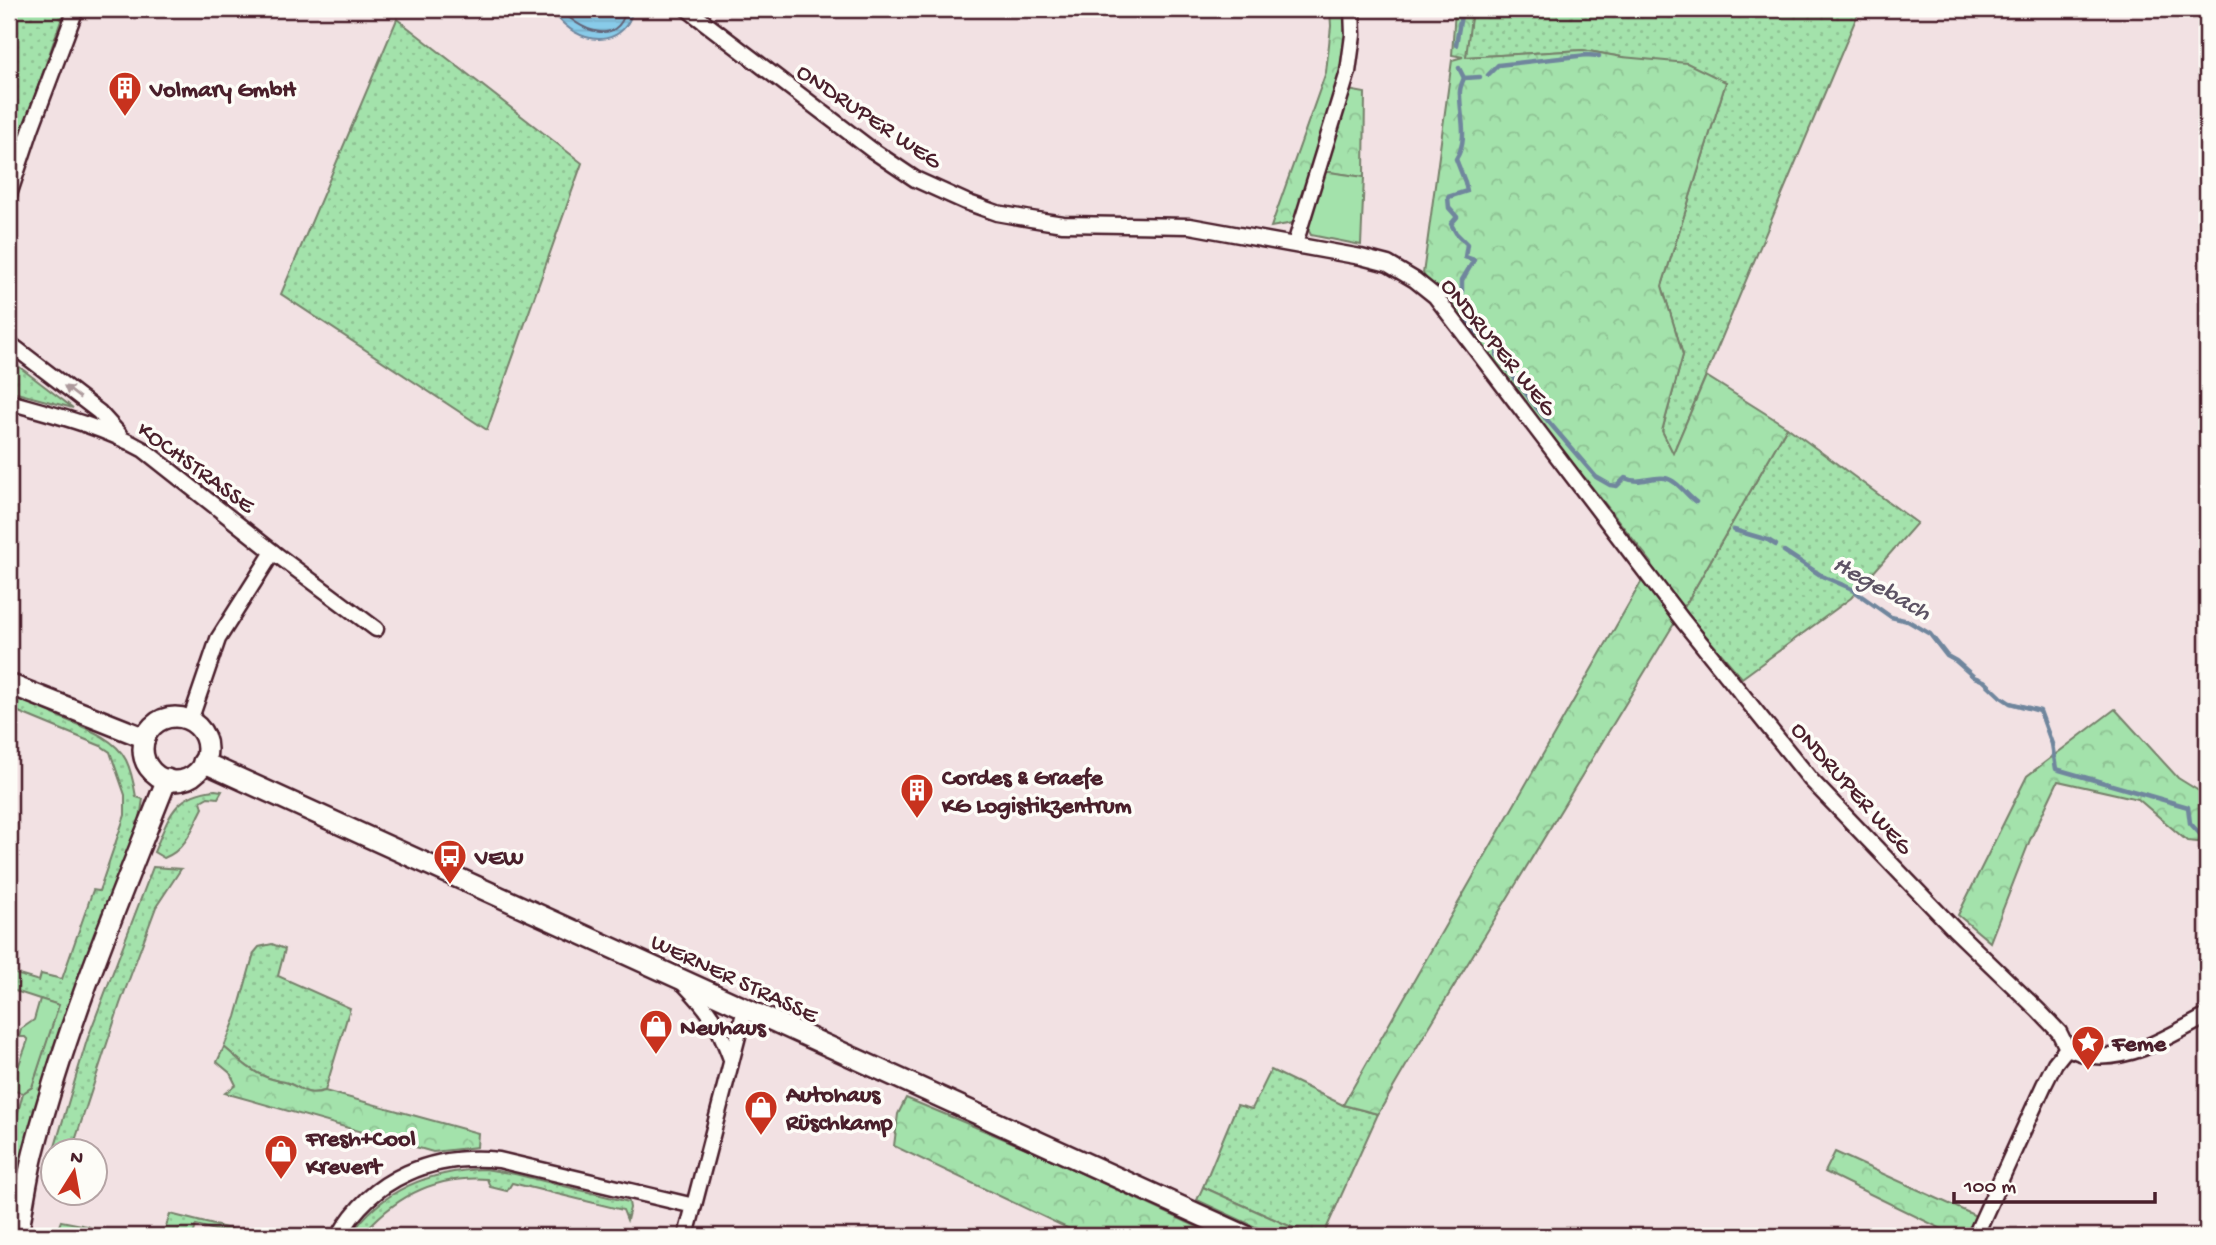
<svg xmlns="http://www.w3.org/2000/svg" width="2216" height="1245" viewBox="0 0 2216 1245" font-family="'Gochi Hand',sans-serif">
	<defs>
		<pattern id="grass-dots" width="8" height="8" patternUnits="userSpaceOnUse" patternTransform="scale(1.75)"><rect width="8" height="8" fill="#a3e2ab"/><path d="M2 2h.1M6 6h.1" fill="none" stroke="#8ec193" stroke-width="1.8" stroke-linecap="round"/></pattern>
		<pattern id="forest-crowns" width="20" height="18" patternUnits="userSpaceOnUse" patternTransform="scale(1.75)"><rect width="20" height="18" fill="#a3e2ab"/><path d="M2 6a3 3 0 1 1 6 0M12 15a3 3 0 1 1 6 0" fill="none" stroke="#8ec193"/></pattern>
		<pattern id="water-rules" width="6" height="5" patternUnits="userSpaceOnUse" patternTransform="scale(1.75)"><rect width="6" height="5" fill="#88cbe9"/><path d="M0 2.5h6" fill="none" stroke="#77aec8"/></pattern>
	</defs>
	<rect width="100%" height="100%" fill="#f2e1e3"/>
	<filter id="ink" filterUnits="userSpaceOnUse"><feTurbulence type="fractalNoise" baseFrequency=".0143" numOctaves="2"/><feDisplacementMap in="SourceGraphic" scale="14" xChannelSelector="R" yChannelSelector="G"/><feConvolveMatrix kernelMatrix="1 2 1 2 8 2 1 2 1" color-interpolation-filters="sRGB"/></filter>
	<g filter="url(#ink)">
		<g fill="url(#grass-dots)" stroke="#76806b" stroke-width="2">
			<path d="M 9,9 L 65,9 L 9,170 Z"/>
			<path d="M 1472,9 L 1860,9 L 1673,454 L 1662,431 L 1683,355 L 1662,286 L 1726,82 L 1622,57 L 1583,50 L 1465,57 Z"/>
			<path d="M 397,19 L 582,163 L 487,430 L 281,294 Z"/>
			<path d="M 9,359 L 73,408 L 9,391 Z"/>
			<path d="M 1787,427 L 1917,523 L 1851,598 L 1742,678 L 1683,609 Z"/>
			<path d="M 9,695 L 47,709 L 53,714 C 76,725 114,735 126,760 C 132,772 134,785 136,797 L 143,799 L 140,819 L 110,902 L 14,1215 L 9,1214 L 9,1146 L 23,1093 L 32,1087 L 58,1005 L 9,989 L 9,972 L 39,981 L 41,974 L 62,979 L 93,890 L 99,891 L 125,815 L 125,795 L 110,752 L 101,746 L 9,708 Z"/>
			<path d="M 215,790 L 222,791 L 218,798 L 208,797 L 201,801 L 203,808 C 193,827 186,850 164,858 L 154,852 C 169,818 173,794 215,790 Z"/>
			<path d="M 153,867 L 181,869 L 156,907 L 120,1004 L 72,1150 L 54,1150 L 87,1040 Z"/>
			<path d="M 272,944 L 285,949 L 278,976 L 350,1008 L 325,1091 C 306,1096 305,1090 288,1083 C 281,1081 273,1080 266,1077 C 250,1071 237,1058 224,1047 L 236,1017 L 254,953 L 259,947 Z"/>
			<path d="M 1271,1070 L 1343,1105 L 1378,1114 L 1323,1236 L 1309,1235 L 1203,1187 L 1237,1105 L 1252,1109 Z"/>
			<path d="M 485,1169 L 515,1174 L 629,1202 L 630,1208 L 627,1220 L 623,1210 L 512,1183 L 507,1191 L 490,1187 L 487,1179 C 435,1175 394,1197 361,1236 L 350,1236 C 382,1189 429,1171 485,1169 Z"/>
			<path d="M 170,1214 L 258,1236 L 238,1236 L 196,1225 L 193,1236 L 163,1236 Z"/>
		</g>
		<g fill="url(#forest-crowns)" stroke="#76806b" stroke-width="2">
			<path d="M 1330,9 L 1348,9 C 1348,82 1316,154 1293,223 L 1271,227 L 1326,72 L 1331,26 Z"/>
			<path d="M 1455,9 L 1472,9 L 1466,57 L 1583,50 L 1622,57 L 1687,63 L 1726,82 L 1662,286 L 1683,355 L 1662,431 L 1673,453 L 1706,376 L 1787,427 L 1683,609 L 1417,1047 L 1378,1114 L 1343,1105 L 1652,563 L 1423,274 L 1452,60 L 1463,57 L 1452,55 Z"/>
			<path d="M 1348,90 L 1365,93 L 1364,177 L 1322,171 Z"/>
			<path d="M 2115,709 L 2178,778 L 2207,796 L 2207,843 L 2187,841 L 2138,799 L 2058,781 L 2030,840 L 1990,942 L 1958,915 L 2027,776 Z"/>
			<path d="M 224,1047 C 237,1058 250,1071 266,1077 C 273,1080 281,1081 288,1083 C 305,1090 306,1096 325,1091 L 478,1133 L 477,1147 L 433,1152 L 225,1093 L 236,1085 L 230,1073 L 217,1062 Z"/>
			<path d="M 906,1098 L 1033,1151 L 1217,1236 L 1084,1236 L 894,1146 L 898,1114 Z"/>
			<path d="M 1835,1152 L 1976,1216 L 1967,1236 L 1956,1236 L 1825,1172 Z"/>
			<path d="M 1203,1187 L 1309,1235 L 1314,1236 L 1275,1236 L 1197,1200 Z"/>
			<path d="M 61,1221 L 87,1226 L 110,1236 L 55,1236 Z"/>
		</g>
		<g fill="#a3e2ab" stroke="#76806b" stroke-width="2">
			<path d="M 1322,171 L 1364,177 L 1361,245 L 1311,235 L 1305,224 Z"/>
			<path d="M 40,999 L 59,1005 L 32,1087 L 23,1093 L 9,1090 L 9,1068 L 17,1070 L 28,1040 L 25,1037 L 19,1037 L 21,1029 L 34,1020 Z"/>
		</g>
		<path fill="url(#water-rules)" stroke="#6f869d" stroke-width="2" d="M 551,9 L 633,9 C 626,44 590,47 565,25 C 560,21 555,14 551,9 Z"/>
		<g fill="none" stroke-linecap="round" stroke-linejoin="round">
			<path stroke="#636477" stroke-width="2" d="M 560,9 C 578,29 618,49 626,9"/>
			<g stroke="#6f869d" stroke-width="4.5">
				<path d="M 1456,45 L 1462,9"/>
				<path d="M 1459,68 L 1464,78 C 1462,83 1459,89 1460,95 C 1460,116 1469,139 1456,159 L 1465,182 L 1467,191 L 1448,197 L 1449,208 L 1457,217 L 1451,224 L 1456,233 L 1467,244 L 1465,257 L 1474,260 L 1462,280 L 1462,295 L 1468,321 L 1475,332 L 1486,334 L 1498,347 L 1497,355 L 1536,407 L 1596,477 L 1610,485 L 1617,486 L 1625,478 C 1640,485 1650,476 1665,478 C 1677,480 1686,495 1696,502"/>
				<path d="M 1488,75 L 1498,65 L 1587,55 L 1599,56"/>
				<path d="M 1464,78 L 1480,77"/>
				<path d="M 1734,530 L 1768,540 L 1776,545"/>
				<path d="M 1784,551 L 1822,576 L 1850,588 L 1891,617 L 1908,621 L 1930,634 L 1947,656 L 1956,661 L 1974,677 L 1984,681 L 2001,697 L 2010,703 L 2040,711 L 2052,744 L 2056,769 L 2188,807 L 2190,823 L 2201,835 L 2207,835"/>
			</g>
			<defs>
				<g id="street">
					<path d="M 687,9 L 872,150 L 915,179 L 966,202 L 997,213 L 1031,219 L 1063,224 L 1190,226 L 1361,257 L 1388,264 L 1415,280 L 1435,296 L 1683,621 L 1811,780 L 1954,929 L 2038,1010 L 2059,1032 L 2067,1048 C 2075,1051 2084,1055 2093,1056 C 2135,1060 2172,1034 2207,1016"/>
					<path d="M 9,195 L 31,129 L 76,9"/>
					<path d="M 1295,244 L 1348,72 L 1353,35 L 1352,9"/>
					<path d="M 9,343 L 99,412 L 119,434"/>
					<path d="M 9,402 C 55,415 101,426 144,450 L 273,552 L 376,629"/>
					<path d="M 190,721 L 218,639 L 273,552"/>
					<path d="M 684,984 C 711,1012 717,1022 731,1059"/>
					<path d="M 339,1236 C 372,1177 434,1153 499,1160 L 694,1206"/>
					<path d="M 686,1236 L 745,1009"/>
					<path d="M 1975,1236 L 2044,1085 L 2055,1063 L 2067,1048"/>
				</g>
				<g id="secondary">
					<path d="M 9,684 L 145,738"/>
					<circle cx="175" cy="749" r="32"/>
					<path d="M 203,762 L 1246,1236"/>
					<path d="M 18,1236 C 23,1207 27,1176 35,1147 C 68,1021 119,900 167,779"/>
				</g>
			</defs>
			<use href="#street" stroke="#4a1f2b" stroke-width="19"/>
			<use href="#secondary" stroke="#4a1f2b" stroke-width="24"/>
			<use href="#street" stroke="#fdfcf7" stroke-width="14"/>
			<use href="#secondary" stroke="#fdfcf7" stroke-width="19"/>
		</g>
		<defs><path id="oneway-solid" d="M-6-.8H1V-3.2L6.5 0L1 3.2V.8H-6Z" transform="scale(1.75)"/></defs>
		<use fill="#ac999b" href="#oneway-solid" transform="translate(72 392) rotate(-143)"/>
	</g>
	<defs>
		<symbol id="building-pin" viewBox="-11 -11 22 30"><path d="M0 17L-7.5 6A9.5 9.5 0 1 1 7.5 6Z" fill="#c8321e" stroke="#fdfcf7"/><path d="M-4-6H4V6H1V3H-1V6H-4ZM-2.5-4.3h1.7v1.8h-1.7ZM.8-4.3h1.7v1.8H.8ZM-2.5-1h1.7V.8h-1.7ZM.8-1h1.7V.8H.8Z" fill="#fff"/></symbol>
		<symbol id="bus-pin" viewBox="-11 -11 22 30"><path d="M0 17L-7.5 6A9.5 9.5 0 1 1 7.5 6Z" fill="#c8321e" stroke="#fdfcf7"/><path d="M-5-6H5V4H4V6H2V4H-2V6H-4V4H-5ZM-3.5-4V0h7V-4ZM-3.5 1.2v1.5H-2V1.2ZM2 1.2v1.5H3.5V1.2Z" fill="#fff"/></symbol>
		<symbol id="shop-pin" viewBox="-11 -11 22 30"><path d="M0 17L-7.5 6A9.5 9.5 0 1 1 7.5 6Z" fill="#c8321e" stroke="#fdfcf7"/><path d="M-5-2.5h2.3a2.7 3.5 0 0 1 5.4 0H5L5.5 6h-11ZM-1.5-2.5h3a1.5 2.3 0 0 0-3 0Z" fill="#fff"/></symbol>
		<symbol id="sight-pin" viewBox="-11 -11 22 30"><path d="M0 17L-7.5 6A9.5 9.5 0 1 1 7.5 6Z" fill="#c8321e" stroke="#fdfcf7"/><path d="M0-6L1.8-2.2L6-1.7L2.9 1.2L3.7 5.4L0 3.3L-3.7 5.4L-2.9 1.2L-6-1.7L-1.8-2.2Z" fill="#fff"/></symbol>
	</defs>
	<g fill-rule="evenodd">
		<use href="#building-pin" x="106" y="69" width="38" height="52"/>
		<use href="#building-pin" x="898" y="771" width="38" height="52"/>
		<use href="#bus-pin" x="431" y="837" width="38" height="52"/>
		<use href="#shop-pin" x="637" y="1007" width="38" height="52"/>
		<use href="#sight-pin" x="2069" y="1023" width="38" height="52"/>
		<use href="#shop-pin" x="742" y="1088" width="38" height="52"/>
		<use href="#shop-pin" x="262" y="1132" width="38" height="52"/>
	</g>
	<g text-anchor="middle" stroke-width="7" stroke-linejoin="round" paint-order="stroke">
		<g font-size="24" font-weight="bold" fill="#4a1f2b" stroke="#fdfcf7" text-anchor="start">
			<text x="150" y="96">Volmary GmbH</text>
			<text x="942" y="784">Cordes &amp; Graefe<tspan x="942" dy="28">KG Logistikzentrum</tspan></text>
			<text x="475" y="864">VEW</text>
			<text x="680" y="1034">Neuhaus</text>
			<text x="2112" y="1050">Feme</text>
			<text x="786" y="1101">Autohaus<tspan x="786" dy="28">Rüschkamp</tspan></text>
			<text x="306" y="1145">Fresh+Cool<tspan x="306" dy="28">Krevert</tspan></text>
		</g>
		<g font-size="24" fill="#4a1f2b" stroke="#fdfcf7">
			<text transform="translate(870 115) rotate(34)" y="8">ONDRUPER WEG</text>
			<text transform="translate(1500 346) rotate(51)" y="8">ONDRUPER WEG</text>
			<text transform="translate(197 466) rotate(36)" y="8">KOCHSTRASSE</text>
			<text transform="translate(1853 787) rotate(48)" y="8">ONDRUPER WEG</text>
			<text transform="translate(735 977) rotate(25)" y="8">WERNER STRASSE</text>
		</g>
		<g font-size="26" font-style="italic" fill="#5d5364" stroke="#fdfcf7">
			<text transform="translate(1883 586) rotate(29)" y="9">Hegebach</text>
		</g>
	</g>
	<rect width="2216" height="1245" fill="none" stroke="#fdfcf7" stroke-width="35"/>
	<rect x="18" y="18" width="2181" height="1210" fill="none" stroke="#4a1f2b" stroke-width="2.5" filter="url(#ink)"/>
	<g transform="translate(74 1172) rotate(11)"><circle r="33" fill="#fdfcf7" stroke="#b5a4a5" stroke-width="2"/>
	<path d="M0-5L12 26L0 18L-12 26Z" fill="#c8321e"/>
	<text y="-10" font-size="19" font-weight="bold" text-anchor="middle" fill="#4a1f2b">N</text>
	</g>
	<path d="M1954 1192v10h201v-10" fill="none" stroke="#4a1f2b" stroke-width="3.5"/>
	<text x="1964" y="1192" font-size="21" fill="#4a1f2b" stroke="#fdfcf7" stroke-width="5" paint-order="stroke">100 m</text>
</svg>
